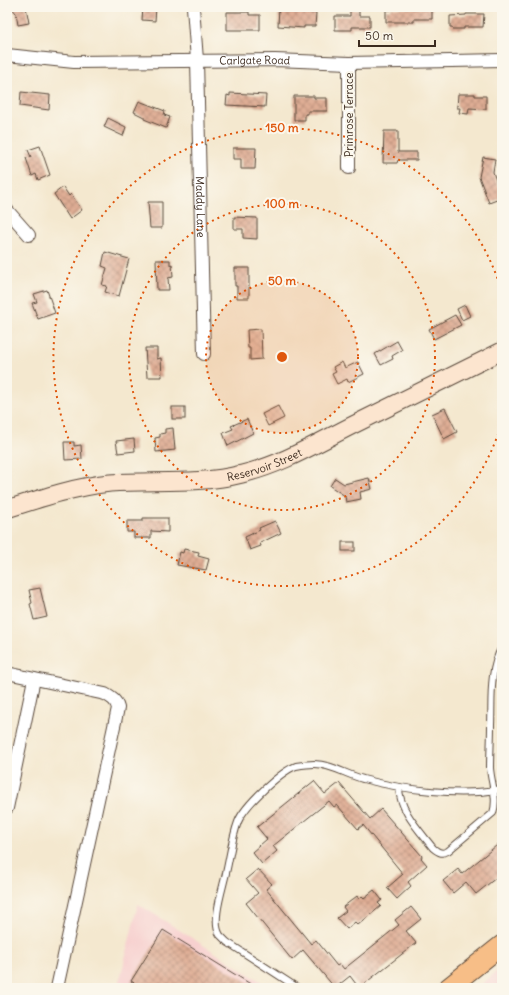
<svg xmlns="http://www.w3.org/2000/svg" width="509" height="995" viewBox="0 0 509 995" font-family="Delius,sans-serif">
	<defs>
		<pattern id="building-cross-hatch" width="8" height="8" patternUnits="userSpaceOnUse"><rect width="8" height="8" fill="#dfad94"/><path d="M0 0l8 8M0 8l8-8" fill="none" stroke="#b68d78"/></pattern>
	</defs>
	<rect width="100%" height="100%" fill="#fbf7ec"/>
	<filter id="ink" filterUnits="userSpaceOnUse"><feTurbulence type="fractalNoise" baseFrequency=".025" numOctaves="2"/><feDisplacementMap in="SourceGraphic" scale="8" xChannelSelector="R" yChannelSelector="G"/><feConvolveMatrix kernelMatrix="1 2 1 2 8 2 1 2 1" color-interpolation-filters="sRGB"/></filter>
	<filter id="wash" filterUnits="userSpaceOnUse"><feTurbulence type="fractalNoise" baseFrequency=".012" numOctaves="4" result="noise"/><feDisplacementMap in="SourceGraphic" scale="16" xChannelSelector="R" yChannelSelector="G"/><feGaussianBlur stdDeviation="0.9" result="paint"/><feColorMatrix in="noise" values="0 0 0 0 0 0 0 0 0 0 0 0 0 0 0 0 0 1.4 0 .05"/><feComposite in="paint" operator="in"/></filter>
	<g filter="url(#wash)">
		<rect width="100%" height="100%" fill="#f4e8cf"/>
		<g fill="#f7d0cf">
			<path d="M 138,904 L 271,988 L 118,988 Z"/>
			<path d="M 502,967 L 502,988 L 477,988 L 488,979 Z"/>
		</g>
		<g id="blocks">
			<g fill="url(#building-cross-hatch)">
				<path d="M 11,7 L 26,7 L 29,23 L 18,25 L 16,13 Z"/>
				<path d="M 143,7 L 156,7 L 155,21 L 142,20 Z"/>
				<path d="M 279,7 L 287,7 L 287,10 L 294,10 L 294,12 L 316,13 L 315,26 L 304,26 L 304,28 L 278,26 Z"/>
				<path d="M 413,7 L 432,7 L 432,19 L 414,19 L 414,22 L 386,22 L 386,10 L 391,10 L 391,8 L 413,8 Z"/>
				<path d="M 350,9 L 359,10 L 359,16 L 370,16 L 370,27 L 352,27 L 352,30 L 335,30 L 335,16 L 350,16 Z"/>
				<path d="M 227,12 L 249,12 L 249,15 L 260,15 L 260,30 L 227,30 Z"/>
				<path d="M 466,14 L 484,14 L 483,27 L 464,27 L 464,29 L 453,29 L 452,27 L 450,27 L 450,16 L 466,15 Z"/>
				<path d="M 21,92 L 50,95 L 49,110 L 20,106 Z"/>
				<path d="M 230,93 L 266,95 L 265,107 L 226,105 L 227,95 L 230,96 Z"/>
				<path d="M 458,94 L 475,94 L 475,96 L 486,96 L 486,109 L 469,108 L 468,114 L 459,113 L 460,108 L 457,108 Z"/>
				<path d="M 294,96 L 314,96 L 314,98 L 327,98 L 327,111 L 308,111 L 308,114 L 305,114 L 305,120 L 294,120 Z"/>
				<path d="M 139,101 L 165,111 L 164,115 L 170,117 L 166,128 L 144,119 L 144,117 L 134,112 Z"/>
				<path d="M 108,118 L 126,127 L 123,136 L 104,127 Z"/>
				<path d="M 384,131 L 398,131 L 398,152 L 417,152 L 417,160 L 398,160 L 397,163 L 383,163 Z"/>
				<path d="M 40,146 L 50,175 L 38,180 L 36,174 L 32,176 L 26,158 L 31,157 L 28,150 Z"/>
				<path d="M 233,148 L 256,148 L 255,169 L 241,169 L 241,159 L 233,159 Z"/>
				<path d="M 483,157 L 495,159 L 493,172 L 498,186 L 502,185 L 502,198 L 489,203 L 479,177 Z"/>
				<path d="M 63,187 L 69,196 L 71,194 L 82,210 L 70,219 L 54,194 Z"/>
				<path d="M 148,202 L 162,202 L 162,228 L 150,228 Z"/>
				<path d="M 234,217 L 257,218 L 257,239 L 243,238 L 243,229 L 234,229 Z"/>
				<path d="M 105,252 L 129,259 L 119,296 L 105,292 L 107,286 L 102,285 L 107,268 L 102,266 Z"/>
				<path d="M 156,260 L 170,260 L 170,265 L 172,264 L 173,277 L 168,278 L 169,290 L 157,290 Z"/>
				<path d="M 235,268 L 249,268 L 249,298 L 237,298 L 237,286 L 235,286 Z"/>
				<path d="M 47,290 L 55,313 L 38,319 L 32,303 L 37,302 L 34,294 Z"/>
				<path d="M 465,305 L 470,316 L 462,320 L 457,309 Z"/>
				<path d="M 455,315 L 461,325 L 434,339 L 429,329 Z"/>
				<path d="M 261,329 L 262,359 L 250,360 L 250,348 L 248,348 L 247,330 Z"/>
				<path d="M 397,341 L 402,350 L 392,356 L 393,359 L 381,365 L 375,354 Z"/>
				<path d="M 145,348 L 157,348 L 157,359 L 161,358 L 162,377 L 147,377 Z"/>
				<path d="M 342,362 L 345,368 L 358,362 L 364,374 L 348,382 L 347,379 L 337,384 L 332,374 L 336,372 L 333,367 Z"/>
				<path d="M 278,406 L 284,418 L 268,426 L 262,414 Z"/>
				<rect x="172" y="407" width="13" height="12"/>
				<path d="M 445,408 L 457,432 L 444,439 L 432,414 Z"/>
				<path d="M 247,419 L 253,433 L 228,446 L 223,433 L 233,429 L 231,426 Z"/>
				<path d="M 173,428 L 175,450 L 156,452 L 155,438 L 160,437 L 160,434 L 165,433 L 165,429 Z"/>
				<path d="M 134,439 L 135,451 L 118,453 L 116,441 Z"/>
				<path d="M 64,442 L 74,442 L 74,446 L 81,445 L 82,459 L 65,460 Z"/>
				<path d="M 335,478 L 344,484 L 369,478 L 372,489 L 360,492 L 361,499 L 346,502 L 345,496 L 330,486 Z"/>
				<path d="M 143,518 L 168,518 L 168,532 L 151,531 L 151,538 L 134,538 L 134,532 L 127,532 L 127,521 L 143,521 Z"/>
				<path d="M 275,521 L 281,533 L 260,543 L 261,546 L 250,550 L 245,537 L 260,530 L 259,528 Z"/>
				<rect x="342" y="542" width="13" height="9"/>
				<path d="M 184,549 L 199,552 L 198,556 L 209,559 L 206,570 L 177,565 L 180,552 L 183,553 Z"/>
				<path d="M 40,588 L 47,617 L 34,620 L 30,604 L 32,603 L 29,590 Z"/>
				<path d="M 314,781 L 325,794 L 339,783 L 370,819 L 381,809 L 422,856 L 421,858 L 427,865 L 408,882 L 411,886 L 397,899 L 387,888 L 403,874 L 363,825 L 358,829 L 337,805 L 334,807 L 329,801 L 273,846 L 277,851 L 262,864 L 252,852 L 267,839 L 257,827 Z"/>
				<path d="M 502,841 L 502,873 L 476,894 L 466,882 L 453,893 L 443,881 L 458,869 L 462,874 Z"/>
				<path d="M 258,869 L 272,884 L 266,889 L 311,944 L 316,940 L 337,966 L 340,964 L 344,969 L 399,925 L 395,920 L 411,907 L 421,919 L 406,931 L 416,943 L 359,988 L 350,976 L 335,988 L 303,950 L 292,960 L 246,903 L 258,893 L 246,879 Z"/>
				<path d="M 374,890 L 382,900 L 378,903 L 381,906 L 358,925 L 355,922 L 347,929 L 337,918 L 346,911 L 343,907 L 357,896 L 359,899 L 362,896 L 364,898 Z"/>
				<path d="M 163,930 L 257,988 L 142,988 L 131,981 Z"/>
			</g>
		</g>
	</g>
	<g filter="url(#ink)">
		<use href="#blocks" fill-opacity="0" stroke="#574639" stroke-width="1"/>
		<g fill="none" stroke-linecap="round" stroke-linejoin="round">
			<defs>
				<g id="lane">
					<path d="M 399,787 C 399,810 420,831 433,848 C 439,853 442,854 448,851 L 493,813 C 498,798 491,783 490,768 C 490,754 491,739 491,725 C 492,700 489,670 502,647"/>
					<path d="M 298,988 L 227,942 C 225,940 222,937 220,935 C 211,922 223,888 226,873 C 230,856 232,838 238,822 C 244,806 280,772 296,766 C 302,765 309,764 314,764 C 331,764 347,775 363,779 C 403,790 461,797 502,789"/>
				</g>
				<g id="street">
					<path id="s1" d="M 193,7 L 197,60 L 204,354"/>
					<path id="s2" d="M 7,55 L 74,62 L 275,60 L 349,63 L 502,60"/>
					<path d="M 349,63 L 349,168"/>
					<path d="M 7,210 L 29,235"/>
					<path d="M 7,673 L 105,694 C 112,698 116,700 118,708 L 57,988"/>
					<path d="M 7,808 L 34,679"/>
				</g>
				<g id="secondary">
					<path id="s3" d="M 7,509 C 41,498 74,487 110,483 C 154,480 199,485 242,474 C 281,465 317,443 353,425 C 402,401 452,376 502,351"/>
				</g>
				<path id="primary" d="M 448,988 L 502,945"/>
			</defs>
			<use href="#lane" stroke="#574639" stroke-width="8"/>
			<use href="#street" stroke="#574639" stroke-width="14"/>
			<use href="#secondary" stroke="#574639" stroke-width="19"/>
			<use href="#primary" stroke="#574639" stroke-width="21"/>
			<use href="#lane" stroke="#fff" stroke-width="6"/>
			<use href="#street" stroke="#fff" stroke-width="12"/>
			<use href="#secondary" stroke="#fce5cf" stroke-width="17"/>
			<use href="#primary" stroke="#f7be87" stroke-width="19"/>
		</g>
	</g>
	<circle cx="282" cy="357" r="76" fill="#df570d" fill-opacity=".12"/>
	<g fill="none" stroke="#df570d" stroke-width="2" stroke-dasharray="2 4">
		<circle cx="282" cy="357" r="76"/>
		<circle cx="282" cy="357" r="153"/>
		<path d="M502 422A229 229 0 1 1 502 292"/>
	</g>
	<g text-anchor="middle" stroke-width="4" stroke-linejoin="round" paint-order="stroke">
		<g font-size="11" fill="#3b2a1e" stroke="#fbf7ec">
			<text dy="4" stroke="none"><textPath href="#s2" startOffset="248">Carlgate Road</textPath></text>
			<text transform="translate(349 115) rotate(-90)" y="4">Primrose Terrace</text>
			<text dy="4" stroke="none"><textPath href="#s1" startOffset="200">Maddy Lane</textPath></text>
			<text dy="4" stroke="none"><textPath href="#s3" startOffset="263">Reservoir Street</textPath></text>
		</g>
	</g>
	<circle cx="282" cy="357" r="6" fill="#df570d" stroke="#fbf7ec" stroke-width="2"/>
	<g font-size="12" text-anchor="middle" font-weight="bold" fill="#df570d" stroke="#fbf7ec" stroke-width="4" stroke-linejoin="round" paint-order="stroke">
		<text x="282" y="132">150 m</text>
		<text x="282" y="208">100 m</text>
		<text x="282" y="285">50 m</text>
	</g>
	<rect width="509" height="995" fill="none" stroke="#fbf7ec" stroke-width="24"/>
	<path d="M359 40v6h76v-6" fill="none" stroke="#3b2a1e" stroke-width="2"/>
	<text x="365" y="40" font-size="12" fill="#3b2a1e" stroke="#fbf7ec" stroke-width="3" paint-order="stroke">50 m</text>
</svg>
